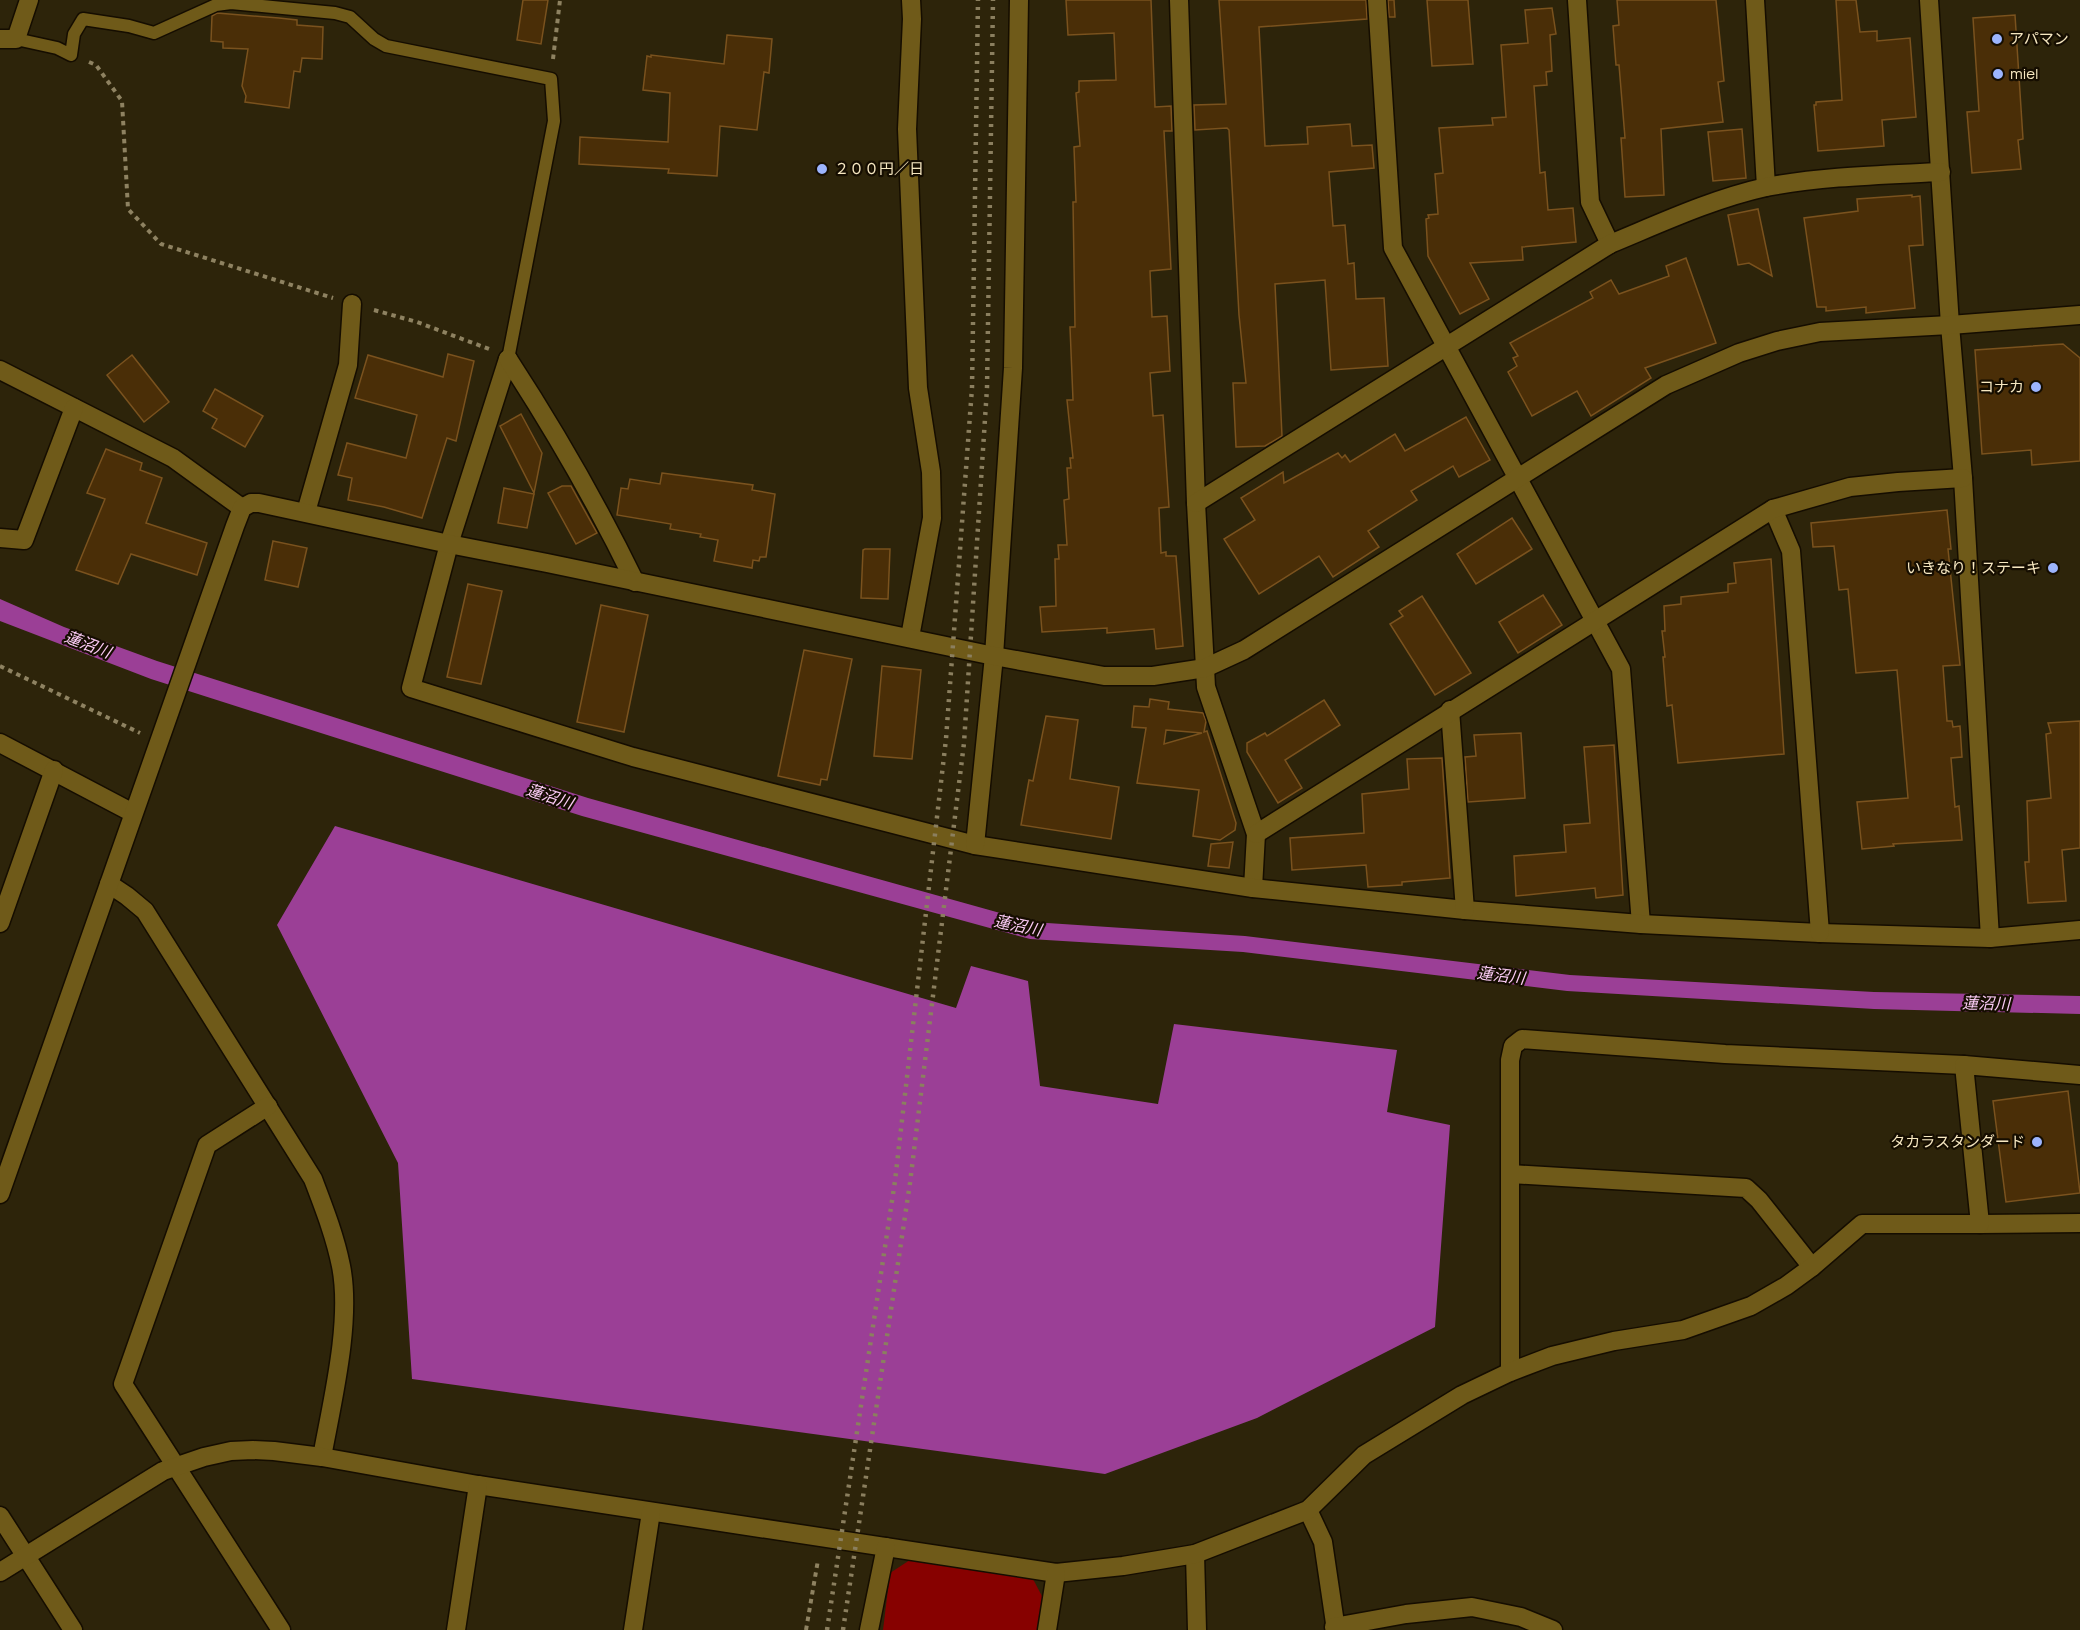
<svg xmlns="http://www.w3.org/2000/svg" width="2080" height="1630" viewBox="0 0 2080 1630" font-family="Manrope,'Noto Sans JP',sans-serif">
	<rect width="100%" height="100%" fill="#2d240a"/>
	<path fill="#870100" d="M 913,1558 L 1033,1579 L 1044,1600 L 1038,1630 L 883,1630 L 890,1573 Z"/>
	<g fill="#9b3f96">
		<path d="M 0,599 L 64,627 L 157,661 L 588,798 L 1032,922 L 1245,936 L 1570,975 L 1874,992 L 2080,996 L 2080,1014 L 1874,1009 L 1567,991 L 1243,952 L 1030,939 L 582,816 L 151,679 L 0,621 Z"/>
		<path d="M 335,826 L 956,1008 L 971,966 L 1028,981 L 1040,1086 L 1158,1104 L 1174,1024 L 1397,1050 L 1387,1112 L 1450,1125 L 1435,1327 L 1257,1418 L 1105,1474 L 412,1379 L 398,1163 L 277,925 Z"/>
	</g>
	<g fill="#4a2e07" stroke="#7a521e" stroke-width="1.5" fill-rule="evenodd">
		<path d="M 523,0 L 548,0 L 541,44 L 517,40 Z"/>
		<path d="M 1066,0 L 1151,0 L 1155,107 L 1171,106 L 1172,131 L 1164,131 L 1171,269 L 1150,271 L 1152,317 L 1167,316 L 1170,371 L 1150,373 L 1153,416 L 1163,415 L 1169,507 L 1159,508 L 1161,553 L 1166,552 L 1166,556 L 1176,556 L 1183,646 L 1156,649 L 1154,629 L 1107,633 L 1107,628 L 1042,632 L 1040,607 L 1056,606 L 1055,559 L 1059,559 L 1058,545 L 1067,545 L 1064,500 L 1069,499 L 1067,468 L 1071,468 L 1070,458 L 1073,458 L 1067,400 L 1073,400 L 1070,327 L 1075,327 L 1073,202 L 1076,202 L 1074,147 L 1080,146 L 1076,93 L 1079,92 L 1079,81 L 1116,80 L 1114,33 L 1068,35 Z"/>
		<path d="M 1219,0 L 1366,0 L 1367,19 L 1259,27 L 1265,146 L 1308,144 L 1307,127 L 1350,124 L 1352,146 L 1372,145 L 1374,168 L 1329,172 L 1333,226 L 1345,225 L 1348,264 L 1354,263 L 1356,299 L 1384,298 L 1388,366 L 1331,370 L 1325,280 L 1275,284 L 1282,436 L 1265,446 L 1236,447 L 1233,383 L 1246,383 L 1239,315 L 1229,130 L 1227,128 L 1195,130 L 1194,105 L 1226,104 Z"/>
		<path d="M 1388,0 L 1394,0 L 1395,17 L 1389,17 Z"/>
		<path d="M 1427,0 L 1468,0 L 1473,64 L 1432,66 Z"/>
		<path d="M 1617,0 L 1716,0 L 1724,81 L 1718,82 L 1723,122 L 1661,129 L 1664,195 L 1625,197 L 1621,138 L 1625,138 L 1619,65 L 1616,65 L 1613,26 L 1619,25 Z"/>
		<path d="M 1836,0 L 1856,0 L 1860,32 L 1877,31 L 1877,41 L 1910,38 L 1916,117 L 1882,120 L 1884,146 L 1818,151 L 1814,105 L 1816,105 L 1816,102 L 1842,100 Z"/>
		<path d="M 1552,8 L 1556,34 L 1550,35 L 1552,71 L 1546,72 L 1547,85 L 1534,86 L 1540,173 L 1545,172 L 1548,210 L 1573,208 L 1576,242 L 1522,247 L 1523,260 L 1470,263 L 1489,299 L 1460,314 L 1428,256 L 1426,219 L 1429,218 L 1428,215 L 1438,214 L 1435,174 L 1443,173 L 1439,128 L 1493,125 L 1492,118 L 1506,117 L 1501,45 L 1528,43 L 1525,10 Z"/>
		<path d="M 217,13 L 279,18 L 297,20 L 297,25 L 323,27 L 322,59 L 302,58 L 300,72 L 294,71 L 289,108 L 245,102 L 246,96 L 242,86 L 248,49 L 223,48 L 223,42 L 211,41 L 212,16 Z"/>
		<path d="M 2015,15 L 2023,139 L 2018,140 L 2021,169 L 1972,173 L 1967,112 L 1979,111 L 1973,18 Z"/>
		<path d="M 727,35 L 772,39 L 769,73 L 764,72 L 757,130 L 720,126 L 717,176 L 668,173 L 669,169 L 579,164 L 580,137 L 668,142 L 670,93 L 643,90 L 647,56 L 651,57 L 651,55 L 724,64 Z"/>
		<path d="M 1742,129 L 1746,178 L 1713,181 L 1708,132 Z"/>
		<path d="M 1912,195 L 1912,197 L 1920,196 L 1923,245 L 1909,246 L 1915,308 L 1866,313 L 1866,307 L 1826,311 L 1826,307 L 1817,307 L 1804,218 L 1858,211 L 1857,199 Z"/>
		<path d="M 1758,209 L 1772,276 L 1749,263 L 1738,265 L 1728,215 Z"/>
		<path d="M 1686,258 L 1716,343 L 1645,368 L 1651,378 L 1591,416 L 1577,391 L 1532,416 L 1508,372 L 1517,366 L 1513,358 L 1518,356 L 1510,343 L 1593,298 L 1590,292 L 1611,280 L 1619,294 L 1669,276 L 1666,266 Z"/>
		<path d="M 2063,344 L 2080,358 L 2080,461 L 2032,465 L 2031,450 L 1982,454 L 1975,350 Z"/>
		<path d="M 448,354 L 474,361 L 456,441 L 447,438 L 422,518 L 384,507 L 348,500 L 352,478 L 338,475 L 347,443 L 406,458 L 417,415 L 355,398 L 368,355 L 443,377 Z"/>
		<path d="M 132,355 L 169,402 L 144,422 L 107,375 Z"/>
		<path d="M 215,389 L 263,416 L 245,447 L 212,428 L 217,419 L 203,411 Z"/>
		<path d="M 521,414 L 542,453 L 534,493 L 500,426 Z"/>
		<path d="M 1466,417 L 1490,460 L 1459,477 L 1453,466 L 1411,491 L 1417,500 L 1368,531 L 1379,547 L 1333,577 L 1319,556 L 1259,594 L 1224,539 L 1255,520 L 1241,498 L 1283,472 L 1284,483 L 1338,453 L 1342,458 L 1345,455 L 1350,462 L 1395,434 L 1405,451 Z"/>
		<path d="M 106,449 L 142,463 L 140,470 L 162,478 L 146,523 L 207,543 L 197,575 L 131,554 L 118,584 L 76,570 L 105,499 L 87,493 Z"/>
		<path d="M 662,473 L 753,485 L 752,490 L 775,494 L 766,557 L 760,557 L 759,561 L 753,560 L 752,568 L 714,561 L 718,540 L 700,537 L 701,534 L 670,529 L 671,524 L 617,515 L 621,488 L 628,489 L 630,479 L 660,484 Z"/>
		<path d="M 562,486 L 571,486 L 597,533 L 576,544 L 548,493 Z"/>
		<path d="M 504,488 L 534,494 L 527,528 L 498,523 Z"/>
		<path d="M 1947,510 L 1951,549 L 1948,549 L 1960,665 L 1943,666 L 1947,721 L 1952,721 L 1953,727 L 1960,726 L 1962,757 L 1951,758 L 1955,807 L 1959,806 L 1962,840 L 1893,844 L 1894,846 L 1862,849 L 1857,802 L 1908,798 L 1897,670 L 1856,673 L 1848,589 L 1839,590 L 1834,546 L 1813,547 L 1811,523 Z"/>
		<path d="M 1512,518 L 1532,549 L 1476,584 L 1457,554 Z"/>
		<path d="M 273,541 L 307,548 L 298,587 L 265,580 Z"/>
		<path d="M 865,549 L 890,549 L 888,599 L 861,598 L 863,550 Z"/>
		<path d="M 1771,559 L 1784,754 L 1678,763 L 1672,705 L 1667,706 L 1663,657 L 1665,657 L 1662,631 L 1665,631 L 1664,606 L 1681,604 L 1681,597 L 1728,592 L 1728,584 L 1736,583 L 1734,563 Z"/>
		<path d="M 468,584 L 502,591 L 481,684 L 447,677 Z"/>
		<path d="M 1543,595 L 1562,625 L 1518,653 L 1499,622 Z"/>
		<path d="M 1422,596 L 1471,673 L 1435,695 L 1390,624 L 1403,616 L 1399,611 Z"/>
		<path d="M 601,605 L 648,615 L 624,732 L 577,722 Z"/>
		<path d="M 804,650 L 852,659 L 827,780 L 821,779 L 820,785 L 778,776 Z"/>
		<path d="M 882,666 L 921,670 L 912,759 L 874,756 Z"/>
		<path d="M 1150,699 L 1169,702 L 1168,709 L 1203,713 L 1206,721 L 1204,732 L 1207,731 L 1236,823 L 1235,830 L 1220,840 L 1193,836 L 1199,790 L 1137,783 L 1146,728 L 1132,727 L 1134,706 L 1149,707 ZM 1166,730 L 1202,733 L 1164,744 Z"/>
		<path d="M 1324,700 L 1340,725 L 1285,760 L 1302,788 L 1278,803 L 1247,752 L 1247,743 L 1265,733 L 1267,736 Z"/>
		<path d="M 1046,716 L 1078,720 L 1070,779 L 1119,787 L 1111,839 L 1021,825 L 1029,780 L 1033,781 Z"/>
		<path d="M 2080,721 L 2080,848 L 2062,850 L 2066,901 L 2028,903 L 2025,862 L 2029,862 L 2027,801 L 2051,798 L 2046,734 L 2051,733 L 2048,723 Z"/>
		<path d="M 1521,733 L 1525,798 L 1468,802 L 1465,757 L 1476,756 L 1474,735 Z"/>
		<path d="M 1614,745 L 1623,895 L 1596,898 L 1595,888 L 1516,896 L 1514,856 L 1566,852 L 1564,825 L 1590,823 L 1584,747 Z"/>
		<path d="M 1442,758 L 1450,878 L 1402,882 L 1402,885 L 1368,887 L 1366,865 L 1292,870 L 1290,838 L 1364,833 L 1362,794 L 1409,789 L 1407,759 Z"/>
		<path d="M 1233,842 L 1229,868 L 1208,866 L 1211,844 Z"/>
		<path d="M 2068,1091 L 2080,1193 L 2006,1202 L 1993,1101 Z"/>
	</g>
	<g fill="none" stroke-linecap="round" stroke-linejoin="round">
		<defs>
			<path id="lane" d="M 16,39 L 57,48 L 71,55 L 74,34 L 83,19 L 129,26 L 154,33 L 216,5 L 231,3 L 335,13 L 350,17 L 374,39 L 386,46 L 551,79 L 554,121 L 508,359"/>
			<g id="street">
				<path d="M 1179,0 L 1196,503 L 1205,668 L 1206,687 L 1256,834 L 1253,888"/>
				<path d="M 1377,0 L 1393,248 L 1621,669 L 1641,924"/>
				<path d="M 1577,0 L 1590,202 L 1610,244"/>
				<path d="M 1755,0 L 1766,187"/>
				<path d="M 1929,0 L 1950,325 L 1963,478 L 1990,938"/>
				<path d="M 0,39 L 16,39 L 29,0"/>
				<path d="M 508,359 L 449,544 L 411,688 L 633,757 L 975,845 L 1253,888 L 1465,910 L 1641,924 L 1820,933 L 1990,938 L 2080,930"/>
				<path d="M 508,359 C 555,431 597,504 635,582"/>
				<path d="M 0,370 L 173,458 L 242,508"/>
				<path d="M 1196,503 L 1610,244 C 1661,223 1712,199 1766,187 C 1823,176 1883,175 1941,172"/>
				<path d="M 1773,509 L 1791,551 L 1820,933"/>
				<path d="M 306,512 L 348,365 L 352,304"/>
				<path d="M 0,538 L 24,540 L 74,408"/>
				<path d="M 910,637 L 932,518 L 931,472 L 918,388 L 907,129 L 912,19 L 911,0"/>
				<path d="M 1450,710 L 1465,910"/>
				<path d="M 0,743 L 133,813"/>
				<path d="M 1256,834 L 1773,509 L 1850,487 L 1898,482 L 1963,478"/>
				<path d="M 975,845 L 994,656 L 1013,368 L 1019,0"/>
				<path d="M 109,884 L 127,896 L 145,911 L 313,1179 C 324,1208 335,1236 341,1266 C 352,1321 332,1402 322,1457"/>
				<path d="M 0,923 L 54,770"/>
				<path d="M 268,1106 L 207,1145 L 123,1384 L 281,1630"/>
				<path d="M 1511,1174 L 1746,1188 L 1759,1200 L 1812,1267"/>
				<path d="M 0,1194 L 235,526 L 242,508 L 251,503 L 259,503 L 449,544 L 547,563 L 994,656 L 1104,676 L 1153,676 L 1205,668 L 1244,650 L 1666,385 L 1739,353 L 1777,341 L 1820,332 L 1950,325 L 2080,315"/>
				<path d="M 1980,1224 L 2080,1223"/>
				<path d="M 1510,1372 L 1510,1060 L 1513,1046 L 1522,1039 L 1725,1054 L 1964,1065"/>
				<path d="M 1308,1510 L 1323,1542 L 1336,1630"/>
				<path d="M 0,1516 L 73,1630"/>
				<path d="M 1195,1554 L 1197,1630"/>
				<path d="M 0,1572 L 163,1471 L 204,1457 L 231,1451 L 253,1450 L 274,1451 L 322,1457 L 478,1485 L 1056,1573 L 1123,1566 L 1195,1554 L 1308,1510 L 1364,1455 L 1462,1395 L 1510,1372 L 1552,1356 L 1614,1341 L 1683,1330 L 1751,1306 L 1786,1286 L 1812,1267 L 1862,1224 L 1980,1224 L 1964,1065 L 2080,1075"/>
				<path d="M 1334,1627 L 1406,1614 L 1472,1607 L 1521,1617 L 1553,1630"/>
				<path d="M 456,1630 L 478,1485"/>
				<path d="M 633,1630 L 651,1512"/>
				<path d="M 869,1630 L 886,1547"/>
				<path d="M 1047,1630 L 1056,1573"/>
			</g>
		</defs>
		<use href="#lane" stroke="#150d00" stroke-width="15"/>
		<use href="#street" stroke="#150d00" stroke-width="21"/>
		<g stroke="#8e8261" stroke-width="4" stroke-dasharray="4.5 4.5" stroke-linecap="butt">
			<path d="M 553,59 L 560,0"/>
			<path d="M 89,62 L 96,65 L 122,101 L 128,209 L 161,244 L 333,298"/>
			<path d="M 374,310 L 417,322 L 489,349"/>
			<path d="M 0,666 L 140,733"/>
			<path d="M 806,1630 L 818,1560"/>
		</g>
		<use href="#lane" stroke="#6f5a19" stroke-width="12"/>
		<use href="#street" stroke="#6f5a19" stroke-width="18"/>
		<g stroke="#8b7f5f" stroke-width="4.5" stroke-dasharray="3 6" stroke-linecap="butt">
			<path d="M 827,1630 L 895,1181 L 946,739 L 972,388 L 978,0"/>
			<path d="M 843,1630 L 910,1183 L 964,743 L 987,388 L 993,0"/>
		</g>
	</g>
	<g fill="#9cb4fd" stroke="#150d00" stroke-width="2">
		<circle cx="1997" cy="39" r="6"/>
		<circle cx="1998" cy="74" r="6"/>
		<circle cx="822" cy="169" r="6"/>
		<circle cx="2036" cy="387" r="6"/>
		<circle cx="2053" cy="568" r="6"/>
		<circle cx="2037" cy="1142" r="6"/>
	</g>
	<g text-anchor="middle" stroke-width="4.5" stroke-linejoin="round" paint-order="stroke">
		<g font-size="15" fill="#f6e7c0" stroke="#150d00" text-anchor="start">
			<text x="2009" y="44">アパマン</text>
			<text x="2010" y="79">miel</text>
			<text x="834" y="174">２００円／日</text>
			<text x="2024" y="392" text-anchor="end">コナカ</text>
			<text x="2041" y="573" text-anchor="end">いきなり！ステーキ</text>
			<text x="2025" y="1147" text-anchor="end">タカラスタンダード</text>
		</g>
		<g font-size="16" font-style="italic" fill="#fcccf6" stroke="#150d00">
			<text transform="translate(88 644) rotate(21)" y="6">蓮沼川</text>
			<text transform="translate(550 796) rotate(18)" y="6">蓮沼川</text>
			<text transform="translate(1018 925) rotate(12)" y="6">蓮沼川</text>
			<text transform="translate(1501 975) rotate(7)" y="6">蓮沼川</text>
			<text transform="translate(1986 1003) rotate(1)" y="6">蓮沼川</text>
		</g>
	</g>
</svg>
